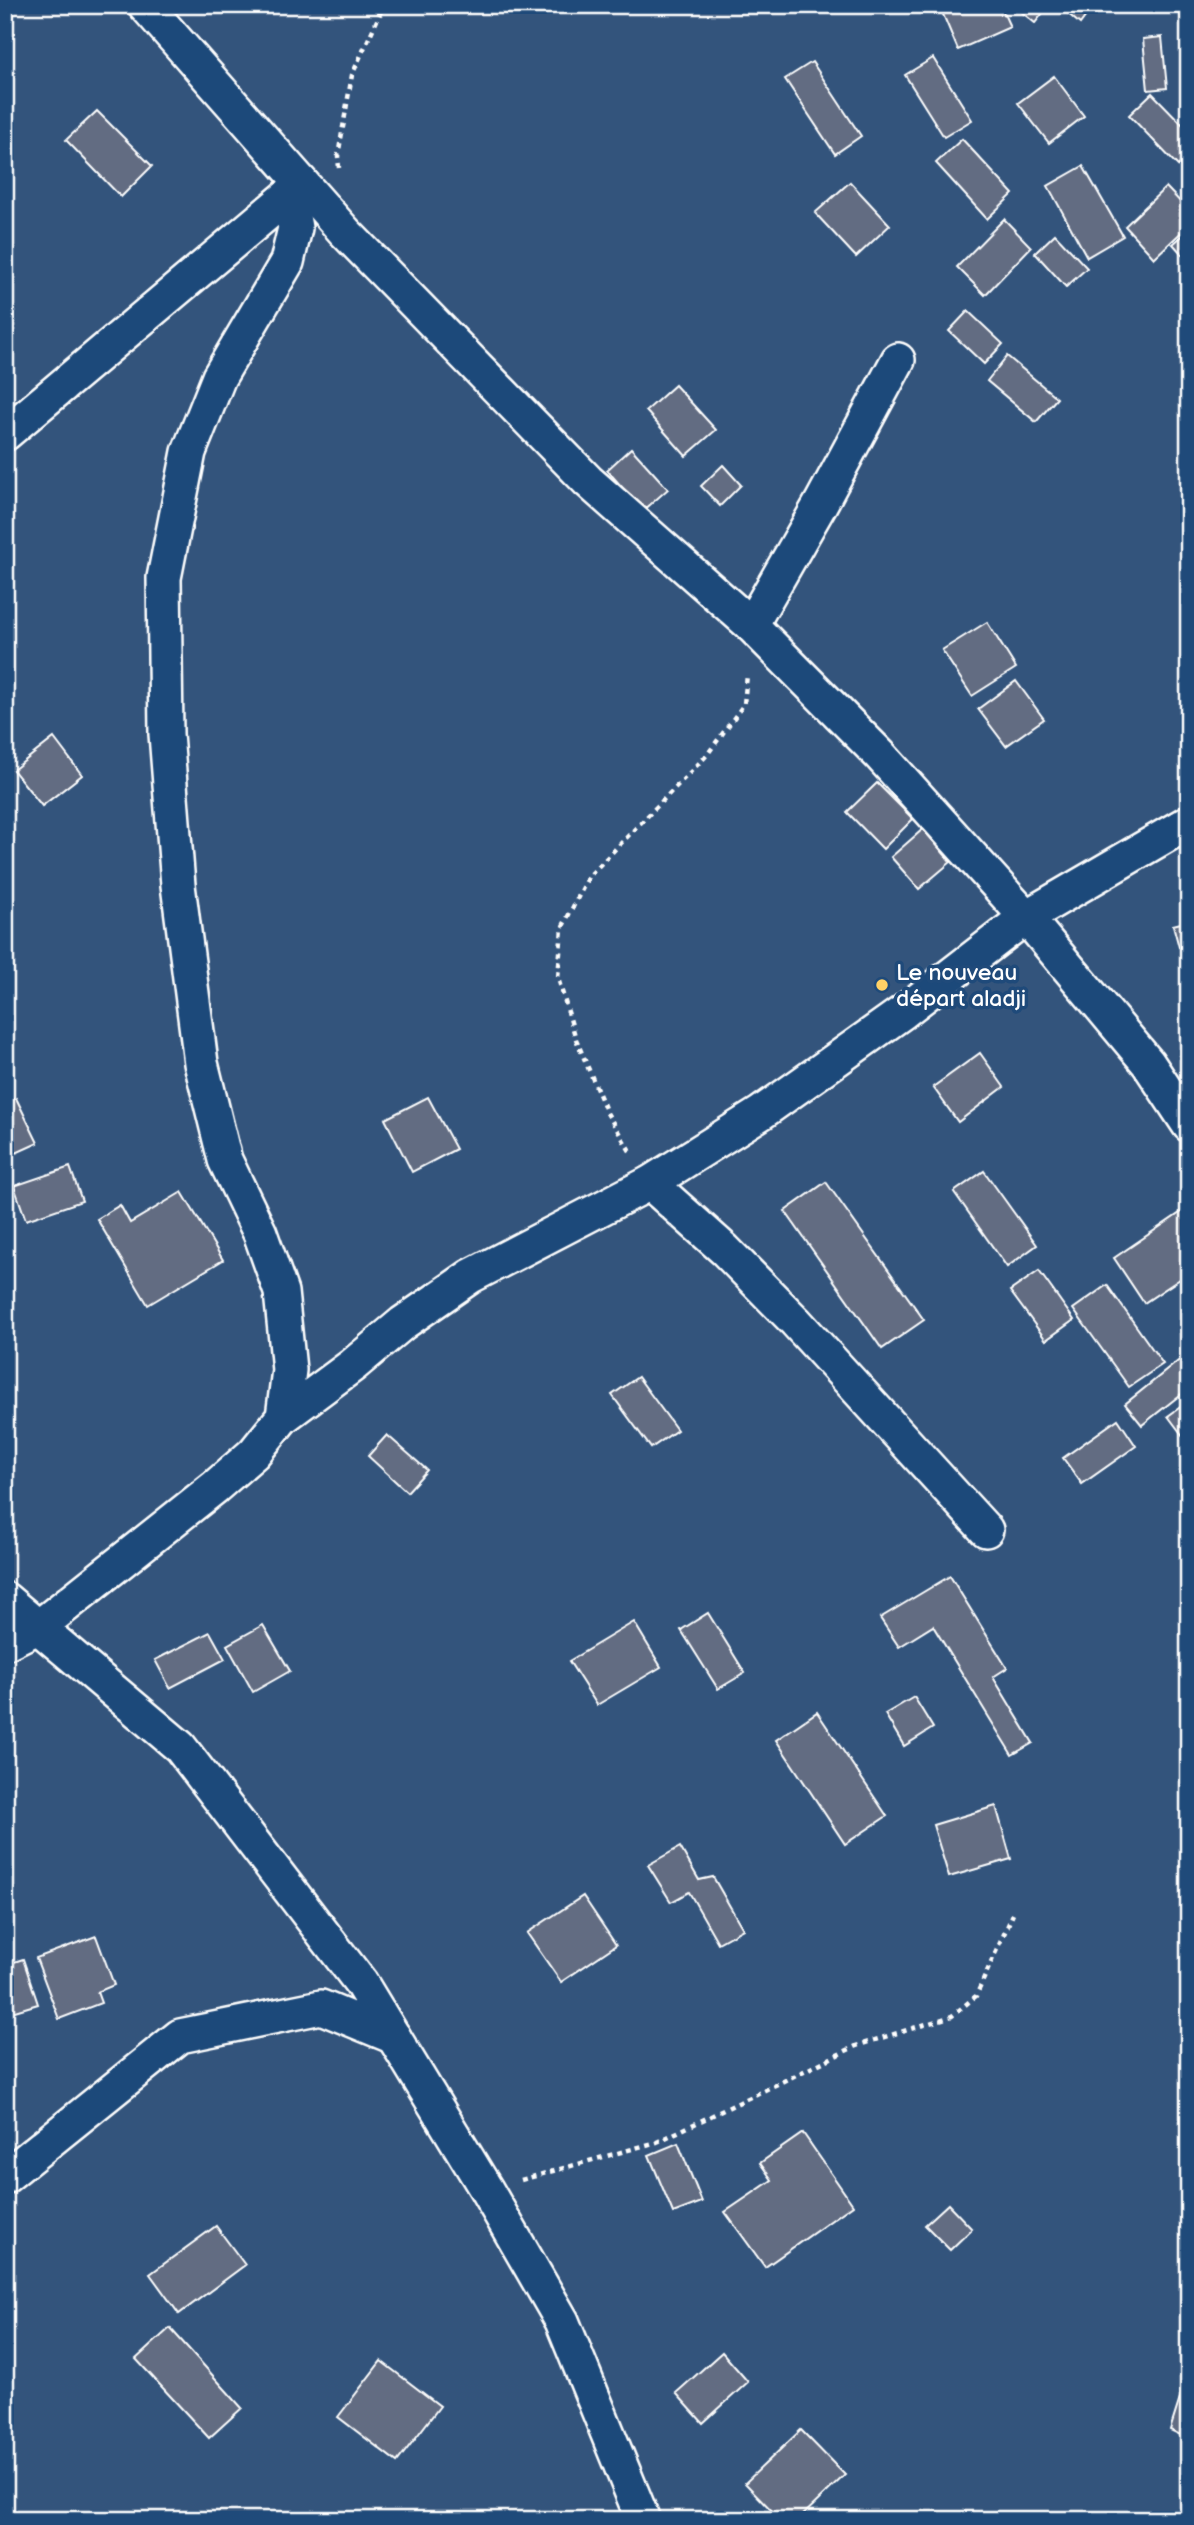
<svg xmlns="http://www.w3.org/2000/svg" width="1194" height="2525" viewBox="0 0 1194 2525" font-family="'Balsamiq Sans',sans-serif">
	<rect width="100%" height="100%" fill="#33547c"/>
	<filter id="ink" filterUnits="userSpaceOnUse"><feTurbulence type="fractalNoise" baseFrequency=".0143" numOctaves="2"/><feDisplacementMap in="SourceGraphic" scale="14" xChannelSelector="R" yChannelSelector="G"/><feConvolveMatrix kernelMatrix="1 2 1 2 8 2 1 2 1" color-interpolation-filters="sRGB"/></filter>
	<g filter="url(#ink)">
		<g fill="#626c82" stroke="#fff" stroke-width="2">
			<path d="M 958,5 L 1000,5 L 1010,27 L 958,50 L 942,12 Z"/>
			<path d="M 1022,5 L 1049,5 L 1035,23 L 1019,10 Z"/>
			<path d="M 1058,5 L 1094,5 L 1080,24 Z"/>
			<path d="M 1162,37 L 1167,88 L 1148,90 L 1143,39 Z"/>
			<path d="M 933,58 L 972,120 L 944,137 L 905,75 Z"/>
			<path d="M 812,62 L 861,136 L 835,154 L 785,79 Z"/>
			<path d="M 1054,76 L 1084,116 L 1049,143 L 1018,103 Z"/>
			<path d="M 1152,93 L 1189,131 L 1189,155 L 1178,166 L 1129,115 Z"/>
			<path d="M 97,111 L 152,166 L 121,197 L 66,140 Z"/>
			<path d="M 962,139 L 1013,194 L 987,219 L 936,163 Z"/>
			<path d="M 1083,166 L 1123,236 L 1087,257 L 1048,186 Z"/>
			<path d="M 850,182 L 890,225 L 856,257 L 815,213 Z"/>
			<path d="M 1166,187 L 1189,211 L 1189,225 L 1154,258 L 1125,226 Z"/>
			<path d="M 1004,219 L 1031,247 L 985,295 L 957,267 Z"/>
			<path d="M 1189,230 L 1189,262 L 1173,244 Z"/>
			<path d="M 1055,234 L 1087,268 L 1066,287 L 1035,253 Z"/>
			<path d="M 968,311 L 1003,344 L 984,364 L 949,331 Z"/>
			<path d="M 1007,356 L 1057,398 L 1036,422 L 987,381 Z"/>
			<path d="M 675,385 L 716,430 L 686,456 L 646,411 Z"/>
			<path d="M 631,448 L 668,489 L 643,511 L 607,470 Z"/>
			<path d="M 723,465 L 741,485 L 720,506 L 701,486 Z"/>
			<path d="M 987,622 L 1016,668 L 972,696 L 942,650 Z"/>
			<path d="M 1016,681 L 1044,719 L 1006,746 L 978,709 Z"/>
			<path d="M 54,738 L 82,775 L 42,806 L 13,770 Z"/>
			<path d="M 877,783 L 913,819 L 883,849 L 847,812 Z"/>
			<path d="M 923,829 L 951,862 L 919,889 L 891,857 Z"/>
			<path d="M 1189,921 L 1189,945 L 1179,947 L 1173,925 Z"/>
			<path d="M 980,1053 L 1004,1087 L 958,1122 L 933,1087 Z"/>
			<path d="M 428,1097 L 456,1149 L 412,1172 L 385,1119 Z"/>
			<path d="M 16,1098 L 38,1143 L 5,1158 L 5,1103 Z"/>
			<path d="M 70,1167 L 82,1201 L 26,1220 L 14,1186 Z"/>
			<path d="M 984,1171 L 1037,1245 L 1007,1267 L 954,1192 Z"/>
			<path d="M 826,1182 L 924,1320 L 882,1349 L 785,1211 Z"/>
			<path d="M 182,1192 L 223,1260 L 148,1305 L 97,1219 L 120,1205 L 130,1223 Z"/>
			<path d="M 1189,1207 L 1189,1273 L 1144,1303 L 1114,1258 Z"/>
			<path d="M 1039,1271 L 1074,1320 L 1046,1340 L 1010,1291 Z"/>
			<path d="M 1107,1285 L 1163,1364 L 1129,1387 L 1073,1309 Z"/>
			<path d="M 1182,1358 L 1189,1367 L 1189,1388 L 1142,1425 L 1125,1404 Z"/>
			<path d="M 638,1377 L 677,1430 L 651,1448 L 612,1395 Z"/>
			<path d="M 1189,1401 L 1189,1444 L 1168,1416 Z"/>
			<path d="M 1118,1419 L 1136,1446 L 1082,1484 L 1063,1458 Z"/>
			<path d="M 387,1435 L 427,1470 L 407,1492 L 368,1456 Z"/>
			<path d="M 950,1576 L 1007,1668 L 993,1677 L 1033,1743 L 1012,1755 L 933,1626 L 899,1647 L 880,1618 Z"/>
			<path d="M 708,1613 L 745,1673 L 718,1689 L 681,1630 Z"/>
			<path d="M 634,1622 L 661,1667 L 597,1705 L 569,1661 Z"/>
			<path d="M 263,1625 L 290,1671 L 253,1692 L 227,1645 Z"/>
			<path d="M 210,1632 L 225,1659 L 170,1688 L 155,1660 Z"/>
			<path d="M 914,1697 L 933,1728 L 904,1746 L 885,1714 Z"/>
			<path d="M 817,1712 L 887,1816 L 845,1844 L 776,1740 Z"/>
			<path d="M 996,1806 L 1011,1859 L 949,1877 L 933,1825 Z"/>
			<path d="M 680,1847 L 699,1880 L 713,1877 L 743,1929 L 718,1943 L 689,1892 L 671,1902 L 648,1865 Z"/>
			<path d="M 583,1896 L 616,1945 L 561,1982 L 527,1933 Z"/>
			<path d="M 96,1936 L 114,1985 L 97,1992 L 101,2003 L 59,2019 L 36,1958 Z"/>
			<path d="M 23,1959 L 38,2004 L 5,2014 L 5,1965 Z"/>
			<path d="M 803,2133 L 853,2205 L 765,2267 L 725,2212 L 772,2180 L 760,2163 Z"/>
			<path d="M 678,2143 L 702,2202 L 673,2213 L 649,2155 Z"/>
			<path d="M 948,2204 L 972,2229 L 950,2250 L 925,2225 Z"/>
			<path d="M 216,2226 L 245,2265 L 179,2314 L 150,2274 Z"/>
			<path d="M 170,2328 L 242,2408 L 209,2438 L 136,2359 Z"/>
			<path d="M 722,2352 L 748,2382 L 703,2423 L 676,2393 Z"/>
			<path d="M 381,2361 L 440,2406 L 397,2462 L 338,2417 Z"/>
			<path d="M 1185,2383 L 1189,2385 L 1189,2439 L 1170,2430 Z"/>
			<path d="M 801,2430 L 845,2475 L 798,2520 L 781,2520 L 745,2483 Z"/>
		</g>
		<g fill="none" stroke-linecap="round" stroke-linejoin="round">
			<defs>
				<g id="minor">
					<path d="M 145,5 L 345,232 L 588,481 L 751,625 L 880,755 L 1026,917 L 1148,1063 L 1189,1125"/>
					<path d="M 5,434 L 289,195 L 301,182"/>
					<path d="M 751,625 L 821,503 L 898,360"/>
					<path d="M 650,1183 L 725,1250 L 796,1322 L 986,1530"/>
					<path d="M 283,1417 L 353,1365 L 403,1323 L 471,1276 L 650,1183 L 761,1113 L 903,1012 L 1026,917 L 1189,822"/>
					<path d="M 5,1599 L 180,1747 L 361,1983 L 486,2189 L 562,2321 L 643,2520"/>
					<path d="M 5,1643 L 40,1626 L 215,1487 L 254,1453 L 283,1417 L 289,1370 L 281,1292 L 260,1233 L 225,1160 L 201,1063 L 178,885 L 166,734 L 164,578 L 189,452 L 219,377 L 287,262 L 295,228 L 289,195"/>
					<path d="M 5,2177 L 180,2036 L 321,2007 L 394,2037"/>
				</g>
			</defs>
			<use href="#minor" stroke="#fff" stroke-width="38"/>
			<g stroke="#fff" stroke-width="4.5" stroke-dasharray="5 5" stroke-linecap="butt">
				<path d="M 339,168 L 338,156 L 352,75 L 384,5"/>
				<path d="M 630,1151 L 607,1113 L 576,1039 L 558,978 L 562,928 L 589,876 L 707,755 L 744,704 L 747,675"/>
				<path d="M 521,2180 L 657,2142 L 856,2046 L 952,2016 L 976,1996 L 1013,1914"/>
			</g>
			<use href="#minor" stroke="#1f4a7a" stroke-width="33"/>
		</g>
	</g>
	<circle fill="#ffd166" stroke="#1f4a7a" stroke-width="2.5" cx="882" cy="985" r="7"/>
	<g text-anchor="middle" stroke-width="7" stroke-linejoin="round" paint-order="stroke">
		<g font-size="23" fill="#fff" stroke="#1f4a7a" text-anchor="start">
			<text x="896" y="980">Le nouveau<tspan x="896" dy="26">départ aladji</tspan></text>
		</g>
	</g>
	<rect width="1194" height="2525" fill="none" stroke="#1f4a7a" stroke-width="28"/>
	<rect x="14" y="14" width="1166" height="2497" fill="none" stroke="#fff" stroke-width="2.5" filter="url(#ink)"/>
</svg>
